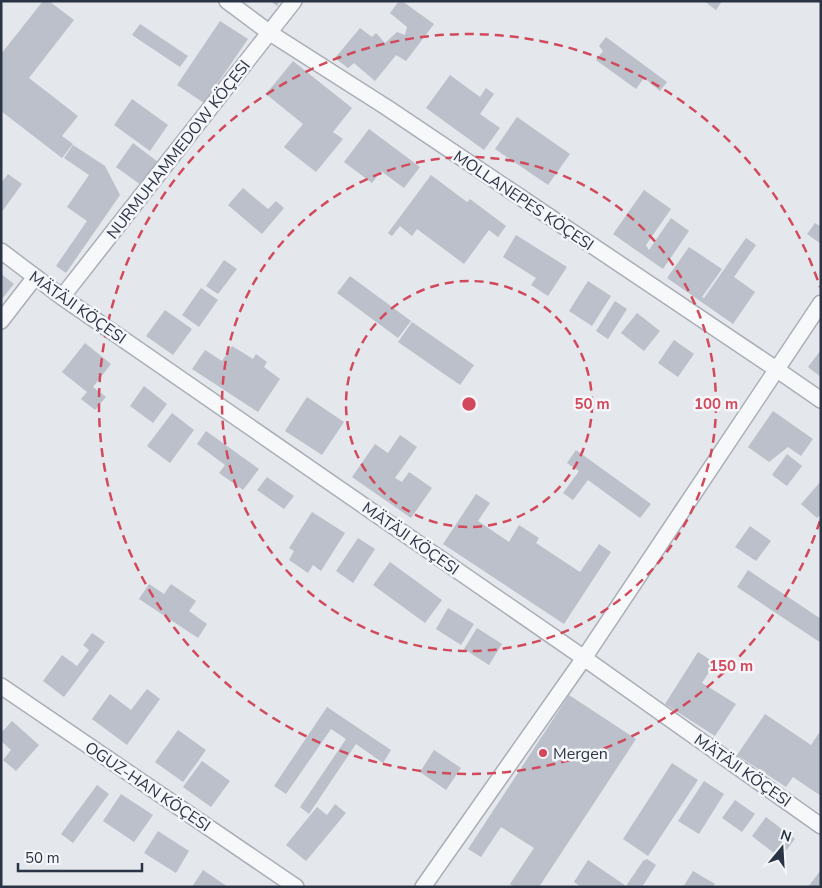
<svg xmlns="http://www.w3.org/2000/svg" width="822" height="888" viewBox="0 0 822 888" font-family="'Nunito Sans',sans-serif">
	<rect width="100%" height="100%" fill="#e4e7ec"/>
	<g fill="#bbc0ca">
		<path d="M 43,1 L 49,1 L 74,20 L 29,78 L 78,116 L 62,136 L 73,144 L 62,158 L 1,111 L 1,54 Z"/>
		<path d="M 270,1 L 280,1 L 277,6 Z"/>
		<path d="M 399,1 L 402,1 L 434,24 L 406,61 L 396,55 L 375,81 L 354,63 L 348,68 L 335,58 L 360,28 L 372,37 L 376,33 L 385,43 L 397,32 L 405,35 L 407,27 L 390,13 Z"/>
		<path d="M 704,1 L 722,1 L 716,10 Z"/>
		<path d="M 220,21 L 248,39 L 204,103 L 177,85 Z"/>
		<path d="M 140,24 L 188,56 L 180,67 L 132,35 Z"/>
		<path d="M 606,37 L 667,82 L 660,91 L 644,78 L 636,89 L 596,60 L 603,51 L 599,46 Z"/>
		<path d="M 293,61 L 352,108 L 333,132 L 343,139 L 316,172 L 284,147 L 303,124 L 266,94 Z"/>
		<path d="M 450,75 L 480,97 L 486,88 L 494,94 L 480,114 L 500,128 L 484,150 L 426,108 Z"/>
		<path d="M 132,99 L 168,125 L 150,151 L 114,125 Z"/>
		<path d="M 517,117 L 570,154 L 548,185 L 495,149 Z"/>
		<path d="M 369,129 L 420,167 L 404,188 L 381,171 L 372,183 L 344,162 Z"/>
		<path d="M 133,143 L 158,162 L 141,185 L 116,167 Z"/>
		<path d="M 73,145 L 105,166 L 120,195 L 66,273 L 56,266 L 87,221 L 67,207 L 89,175 L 64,158 Z"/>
		<path d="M 8,174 L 22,184 L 1,213 L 1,183 Z"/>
		<path d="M 431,175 L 467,202 L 470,199 L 506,226 L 498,237 L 489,230 L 464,264 L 417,229 L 412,236 L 400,226 L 392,236 L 388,233 Z"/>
		<path d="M 243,188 L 268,209 L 276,201 L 284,208 L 262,234 L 228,205 Z"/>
		<path d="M 644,190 L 671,209 L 646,245 L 649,250 L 671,218 L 689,231 L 663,269 L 613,234 Z"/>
		<path d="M 815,223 L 821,227 L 821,244 L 807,234 Z"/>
		<path d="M 516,235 L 567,267 L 548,296 L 531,285 L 536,278 L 503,257 Z"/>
		<path d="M 746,238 L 756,245 L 734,277 L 755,292 L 733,324 L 667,278 L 689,247 L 722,269 L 702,297 L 704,298 Z"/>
		<path d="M 224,260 L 237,269 L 218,294 L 206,286 Z"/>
		<path d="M 1,274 L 14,284 L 1,300 Z"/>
		<path d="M 350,276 L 411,321 L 398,338 L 337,293 Z"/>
		<path d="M 588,281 L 611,296 L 592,326 L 569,311 Z"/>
		<path d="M 201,288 L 218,300 L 199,327 L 182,315 Z"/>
		<path d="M 615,301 L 627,309 L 608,339 L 596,331 Z"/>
		<path d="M 165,310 L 192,329 L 173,355 L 146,336 Z"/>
		<path d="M 637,313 L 660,331 L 644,351 L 621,333 Z"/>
		<path d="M 412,322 L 474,365 L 460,385 L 398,342 Z"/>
		<path d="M 674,340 L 694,354 L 678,377 L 658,363 Z"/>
		<path d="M 85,343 L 111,364 L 93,387 L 106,397 L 95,410 L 81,399 L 87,392 L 62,372 Z"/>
		<path d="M 232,346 L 253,359 L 256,354 L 267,362 L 264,367 L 280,379 L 258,412 L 192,369 L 205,350 L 222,361 Z"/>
		<path d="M 821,350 L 821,377 L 808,367 Z"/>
		<path d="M 144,386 L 167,404 L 153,423 L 130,406 Z"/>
		<path d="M 307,397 L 344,422 L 322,455 L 285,431 Z"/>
		<path d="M 773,411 L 813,439 L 801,456 L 788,447 L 769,462 L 748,447 Z"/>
		<path d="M 172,413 L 194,430 L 170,463 L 147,446 Z"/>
		<path d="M 206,431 L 259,469 L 243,490 L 219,473 L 225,465 L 197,444 Z"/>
		<path d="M 400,435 L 417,447 L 395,478 L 402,482 L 409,472 L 432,488 L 411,518 L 352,477 L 375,444 L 388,453 Z"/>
		<path d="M 576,450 L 651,504 L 640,518 L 588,480 L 573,500 L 563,493 L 579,471 L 567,463 Z"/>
		<path d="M 787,454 L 802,466 L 787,486 L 772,475 Z"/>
		<path d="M 267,477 L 294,496 L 284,509 L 257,490 Z"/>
		<path d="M 821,481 L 821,514 L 817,518 L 801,504 Z"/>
		<path d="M 476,494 L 490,503 L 478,521 L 509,542 L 519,525 L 539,538 L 536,543 L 580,572 L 599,544 L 611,552 L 564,624 L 443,544 Z"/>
		<path d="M 312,512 L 345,533 L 321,571 L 313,565 L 308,573 L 289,560 L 294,551 L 289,548 Z"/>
		<path d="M 750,526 L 771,541 L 756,561 L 735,547 Z"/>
		<path d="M 358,538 L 375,549 L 353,583 L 336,571 Z"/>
		<path d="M 390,562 L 442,600 L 425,623 L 373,585 Z"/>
		<path d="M 748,570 L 821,619 L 821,643 L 737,587 Z"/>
		<path d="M 149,584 L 164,594 L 171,584 L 196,601 L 189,611 L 207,624 L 198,638 L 139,599 Z"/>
		<path d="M 448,608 L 474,624 L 461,645 L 436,629 Z"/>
		<path d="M 477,628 L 502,644 L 489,665 L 464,649 Z"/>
		<path d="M 92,633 L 105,642 L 64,697 L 43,681 L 62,655 L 77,666 L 89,650 L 83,645 Z"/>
		<path d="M 698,652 L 715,663 L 702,683 L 736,704 L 715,736 L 665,704 Z"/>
		<path d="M 147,689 L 160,699 L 127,745 L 92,719 L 110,694 L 131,710 Z"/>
		<path d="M 569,695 L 636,739 L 539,887 L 514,887 L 510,884 L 534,848 L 501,827 L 481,857 L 468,849 Z"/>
		<path d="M 327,707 L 391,750 L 383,763 L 356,744 L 309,814 L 300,807 L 346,739 L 331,729 L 286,794 L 274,786 Z"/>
		<path d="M 765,714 L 811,745 L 821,730 L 821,796 L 793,777 L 786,787 L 737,755 Z"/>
		<path d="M 12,721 L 39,745 L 16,771 L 3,760 L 11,750 L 1,741 L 1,733 Z"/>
		<path d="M 178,730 L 206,750 L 183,782 L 155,762 Z"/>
		<path d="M 434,750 L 461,768 L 446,790 L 420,772 Z"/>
		<path d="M 202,761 L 230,781 L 211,807 L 183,787 Z"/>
		<path d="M 672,763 L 698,780 L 648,856 L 623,839 Z"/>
		<path d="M 704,781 L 724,794 L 699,834 L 678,821 Z"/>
		<path d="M 97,785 L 109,794 L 73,843 L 61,834 Z"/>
		<path d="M 121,794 L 153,815 L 134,842 L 103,821 Z"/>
		<path d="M 735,800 L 755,814 L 742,832 L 722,818 Z"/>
		<path d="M 335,804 L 346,813 L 306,861 L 286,845 L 317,807 L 327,815 Z"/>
		<path d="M 766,817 L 795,839 L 780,858 L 752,836 Z"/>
		<path d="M 158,831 L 189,851 L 176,873 L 144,853 Z"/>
		<path d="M 647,859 L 656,865 L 642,887 L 581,887 L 574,882 L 588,860 L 626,886 L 643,861 Z"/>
		<path d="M 203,870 L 228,887 L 192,887 Z"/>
		<path d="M 821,870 L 821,887 L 808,887 Z"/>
		<path d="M 693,871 L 715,884 L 713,887 L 683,887 Z"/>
	</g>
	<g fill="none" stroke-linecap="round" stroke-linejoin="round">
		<defs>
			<g id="street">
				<path d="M 227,1 L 270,33 L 386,107 L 776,369 L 821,400"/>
				<path d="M 1,251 L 62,297 L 584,658 L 821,826"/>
				<path d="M 62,297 L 294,1"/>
				<path d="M 1,321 L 35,277"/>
				<path d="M 1,686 L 296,887"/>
				<path d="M 423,887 L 584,658 L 821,303"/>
			</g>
		</defs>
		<use href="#street" stroke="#a9aeb7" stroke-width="18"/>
		<use href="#street" stroke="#f7f8fa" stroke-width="15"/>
	</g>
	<g fill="none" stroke="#d1495b" stroke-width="2.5" stroke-dasharray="9 6">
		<circle cx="469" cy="404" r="123"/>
		<circle cx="469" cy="404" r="247"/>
		<path d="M820 521A370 370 0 1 1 820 287"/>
	</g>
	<circle fill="#d1495b" stroke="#f4f6f9" stroke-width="2" cx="543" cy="753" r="5"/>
	<g text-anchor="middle" stroke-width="5" stroke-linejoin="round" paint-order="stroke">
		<g font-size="16" fill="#2b3445" stroke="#f4f6f9">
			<text transform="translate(178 149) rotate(-52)" y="6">NURMUHAMMEDOW KÖÇESI</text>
			<text transform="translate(524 200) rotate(34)" y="6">MOLLANEPES KÖÇESI</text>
			<text transform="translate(78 307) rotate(35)" y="6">MÄTÄJI KÖÇESI</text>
			<text transform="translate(411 538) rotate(35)" y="6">MÄTÄJI KÖÇESI</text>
			<text transform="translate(743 770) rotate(35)" y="6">MÄTÄJI KÖÇESI</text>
			<text transform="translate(148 786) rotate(34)" y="6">OGUZ-HAN KÖÇESI</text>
		</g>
		<g font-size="16" fill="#2b3445" stroke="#f4f6f9" text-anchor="start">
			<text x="553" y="759">Mergen</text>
		</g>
	</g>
	<circle cx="469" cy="404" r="8" fill="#d1495b" stroke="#f4f6f9" stroke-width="2.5"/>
	<g font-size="15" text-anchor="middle" font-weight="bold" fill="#d1495b" stroke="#f4f6f9" stroke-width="5" stroke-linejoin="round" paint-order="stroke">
		<text x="592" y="409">50 m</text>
		<text x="716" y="409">100 m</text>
		<text x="731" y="671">150 m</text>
	</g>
	<rect width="822" height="888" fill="none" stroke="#2b3445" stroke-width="5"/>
	<g transform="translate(782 848) rotate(18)" stroke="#f4f6f9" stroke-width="4" paint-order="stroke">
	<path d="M0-4L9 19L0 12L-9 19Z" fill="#2b3445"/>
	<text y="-8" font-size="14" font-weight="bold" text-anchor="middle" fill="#2b3445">N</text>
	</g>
	<path d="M18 863v8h124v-8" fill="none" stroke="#2b3445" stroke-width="2.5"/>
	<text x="25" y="863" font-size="15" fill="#2b3445" stroke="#f4f6f9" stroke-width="4" paint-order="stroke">50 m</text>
</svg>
